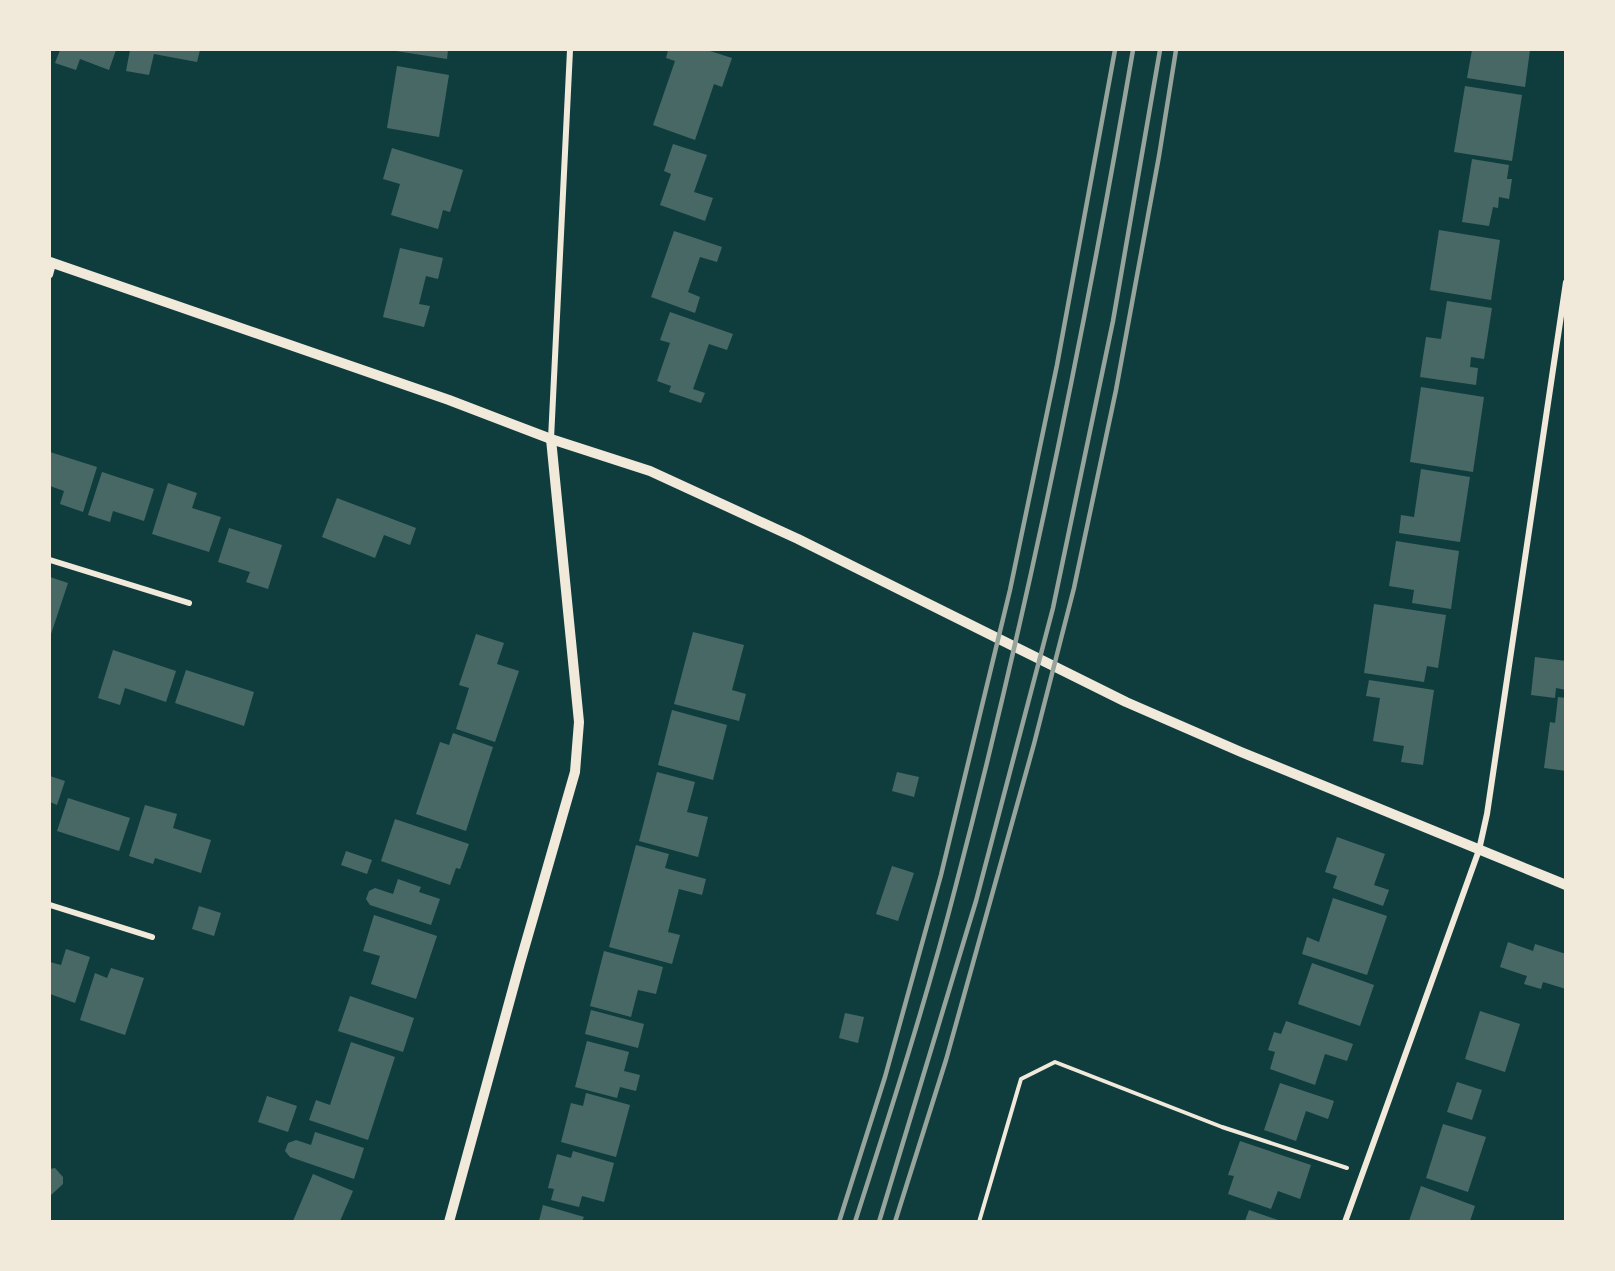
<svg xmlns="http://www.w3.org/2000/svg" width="1615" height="1271" viewBox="0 0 1615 1271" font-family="'Sofia Sans Condensed',sans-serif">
	<rect width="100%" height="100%" fill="#0f3d3e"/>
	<g fill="#486865">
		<path d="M 60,50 L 116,50 L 109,70 L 80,59 L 76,70 L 55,63 Z"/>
		<path d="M 130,50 L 200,50 L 197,62 L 154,54 L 149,75 L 126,71 Z"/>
		<path d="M 396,50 L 448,50 L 447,59 L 396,51 Z"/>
		<path d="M 668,50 L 707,50 L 732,58 L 722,87 L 714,84 L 695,140 L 653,125 L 675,61 L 666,58 Z"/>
		<path d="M 1472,50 L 1530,50 L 1525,87 L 1467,78 Z"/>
		<path d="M 397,66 L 449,75 L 439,137 L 387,128 Z"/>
		<path d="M 1465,86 L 1522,95 L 1512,161 L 1454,152 Z"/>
		<path d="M 673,144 L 707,155 L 694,192 L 713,198 L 705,221 L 660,205 L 671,174 L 664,171 Z"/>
		<path d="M 392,148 L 463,170 L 450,212 L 443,210 L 438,229 L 391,215 L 400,184 L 383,179 Z"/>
		<path d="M 1472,159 L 1509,165 L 1507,179 L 1512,179 L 1509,199 L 1499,197 L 1498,208 L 1493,207 L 1489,226 L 1462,222 Z"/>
		<path d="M 1439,230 L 1500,240 L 1491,300 L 1430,290 Z"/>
		<path d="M 674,231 L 722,247 L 717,262 L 700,257 L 688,292 L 700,297 L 695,313 L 651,297 Z"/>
		<path d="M 400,248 L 443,258 L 438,279 L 426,276 L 419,304 L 430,306 L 424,327 L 383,317 Z"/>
		<path d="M 1447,301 L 1492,308 L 1484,359 L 1471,357 L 1470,367 L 1478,368 L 1476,385 L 1420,377 L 1426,337 L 1441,339 Z"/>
		<path d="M 670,312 L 733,334 L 727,350 L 709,344 L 693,389 L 705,393 L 701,403 L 669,392 L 671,386 L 657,381 L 670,343 L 660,340 Z"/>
		<path d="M 1421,387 L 1484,397 L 1473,472 L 1410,462 Z"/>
		<path d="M 50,452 L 97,467 L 83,512 L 60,504 L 64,491 L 50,486 Z"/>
		<path d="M 1421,469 L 1470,477 L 1460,542 L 1399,533 L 1401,515 L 1414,517 Z"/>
		<path d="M 102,472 L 154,489 L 144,521 L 113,511 L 110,522 L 88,515 Z"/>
		<path d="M 168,483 L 197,493 L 192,508 L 221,517 L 209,552 L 152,534 Z"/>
		<path d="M 337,498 L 416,528 L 410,545 L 384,535 L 375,558 L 322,537 Z"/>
		<path d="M 229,528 L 282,545 L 268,589 L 246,582 L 250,572 L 218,562 Z"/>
		<path d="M 1396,541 L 1459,551 L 1451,609 L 1412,603 L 1414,590 L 1389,586 Z"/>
		<path d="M 50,577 L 68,583 L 50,637 Z"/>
		<path d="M 1374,604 L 1446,615 L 1438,668 L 1427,666 L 1424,682 L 1364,673 Z"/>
		<path d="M 693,632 L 744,645 L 732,690 L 746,694 L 739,721 L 674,704 Z"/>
		<path d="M 476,634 L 504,643 L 497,664 L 519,671 L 495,742 L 456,729 L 469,688 L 459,685 Z"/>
		<path d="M 113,650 L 176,671 L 166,702 L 125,688 L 120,705 L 98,698 Z"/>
		<path d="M 1535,657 L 1566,661 L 1566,690 L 1556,688 L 1555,698 L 1531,695 Z"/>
		<path d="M 186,670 L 254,692 L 244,726 L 175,703 Z"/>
		<path d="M 1369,680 L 1434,690 L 1423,765 L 1401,762 L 1404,746 L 1373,741 L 1380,698 L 1366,696 Z"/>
		<path d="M 1558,697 L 1566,698 L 1566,771 L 1544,768 L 1550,722 L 1555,723 Z"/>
		<path d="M 672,710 L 727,725 L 713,780 L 658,765 Z"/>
		<path d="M 453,733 L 493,747 L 466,831 L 416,814 L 440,742 L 449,745 Z"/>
		<path d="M 657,772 L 695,782 L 687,812 L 708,817 L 698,857 L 639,841 Z"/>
		<path d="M 897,772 L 919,777 L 914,797 L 892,791 Z"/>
		<path d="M 50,776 L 65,781 L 57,805 L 50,802 Z"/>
		<path d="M 68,798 L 130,818 L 119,851 L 57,831 Z"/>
		<path d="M 145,805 L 177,814 L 173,828 L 211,840 L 201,873 L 155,858 L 153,864 L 129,856 Z"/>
		<path d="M 395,819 L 469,844 L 460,869 L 456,868 L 450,885 L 381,861 Z"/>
		<path d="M 1337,837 L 1385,854 L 1374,885 L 1389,890 L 1383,906 L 1333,888 L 1337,876 L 1325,872 Z"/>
		<path d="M 636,845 L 669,854 L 665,868 L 706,879 L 702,895 L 679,889 L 668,932 L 680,935 L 672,964 L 609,947 Z"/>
		<path d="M 346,851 L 372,860 L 367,874 L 341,865 Z"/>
		<path d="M 892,866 L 914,873 L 898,921 L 876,914 Z"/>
		<path d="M 398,879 L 421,887 L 419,892 L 440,899 L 431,925 L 370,905 L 366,899 L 369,891 L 375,888 L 393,894 Z"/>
		<path d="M 1333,898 L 1387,916 L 1367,975 L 1302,954 L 1307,937 L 1319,942 Z"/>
		<path d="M 199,906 L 221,913 L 214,936 L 192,929 Z"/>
		<path d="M 374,915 L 437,936 L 416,999 L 371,984 L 380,956 L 363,951 Z"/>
		<path d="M 1508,942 L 1533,951 L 1535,944 L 1566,954 L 1566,989 L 1543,982 L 1541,989 L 1524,984 L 1527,976 L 1500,967 Z"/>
		<path d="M 66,949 L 90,957 L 75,1003 L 50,994 L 50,962 L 61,965 Z"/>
		<path d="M 604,951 L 663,967 L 656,994 L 638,990 L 631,1017 L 590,1006 Z"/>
		<path d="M 1312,963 L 1374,985 L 1360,1026 L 1298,1004 Z"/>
		<path d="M 111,968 L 144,978 L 125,1035 L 80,1020 L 95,973 L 107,978 Z"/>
		<path d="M 350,996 L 414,1018 L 403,1052 L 338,1031 Z"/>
		<path d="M 591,1010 L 644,1024 L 638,1048 L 585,1034 Z"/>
		<path d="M 1480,1011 L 1520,1024 L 1505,1072 L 1465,1059 Z"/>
		<path d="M 845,1013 L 864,1017 L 858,1043 L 839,1038 Z"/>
		<path d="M 1286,1021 L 1353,1044 L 1347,1061 L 1325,1054 L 1315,1085 L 1270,1069 L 1275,1052 L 1268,1050 L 1274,1032 L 1281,1034 Z"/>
		<path d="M 587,1041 L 629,1052 L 624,1071 L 640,1075 L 636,1091 L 620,1087 L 617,1098 L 575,1087 Z"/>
		<path d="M 351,1042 L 395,1057 L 368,1140 L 309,1120 L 316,1100 L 330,1105 Z"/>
		<path d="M 1457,1082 L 1482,1090 L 1472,1120 L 1447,1112 Z"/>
		<path d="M 1280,1083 L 1334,1101 L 1328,1119 L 1306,1111 L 1296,1141 L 1264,1130 Z"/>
		<path d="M 586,1093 L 630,1105 L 616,1157 L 561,1142 L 571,1103 L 583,1106 Z"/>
		<path d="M 267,1096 L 297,1106 L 288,1132 L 258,1122 Z"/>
		<path d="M 1443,1124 L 1486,1137 L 1468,1192 L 1426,1178 Z"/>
		<path d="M 315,1132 L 364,1148 L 354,1179 L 290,1157 L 285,1151 L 288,1143 L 296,1140 L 311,1145 Z"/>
		<path d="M 1240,1141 L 1311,1165 L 1300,1199 L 1278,1191 L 1271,1209 L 1228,1194 L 1234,1176 L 1228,1175 Z"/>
		<path d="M 573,1151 L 614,1163 L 604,1202 L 582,1196 L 579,1207 L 551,1200 L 554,1189 L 548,1188 L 557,1154 L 571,1158 Z"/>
		<path d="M 55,1168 L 63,1177 L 63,1184 L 50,1196 L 50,1169 Z"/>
		<path d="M 313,1174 L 353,1191 L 340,1221 L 293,1221 Z"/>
		<path d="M 1421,1186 L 1475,1206 L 1470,1221 L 1409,1221 Z"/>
		<path d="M 543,1205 L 584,1217 L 582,1221 L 539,1221 Z"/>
		<path d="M 1249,1210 L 1281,1221 L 1245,1221 Z"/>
	</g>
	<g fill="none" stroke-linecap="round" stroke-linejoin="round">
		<path stroke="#f1e9da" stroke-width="4" d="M 979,1222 L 1021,1079 L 1055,1062 L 1222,1127 L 1347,1168"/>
		<g stroke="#f1e9da" stroke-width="6">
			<path d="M 50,275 L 53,264"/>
			<path d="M 551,439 L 570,50"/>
			<path d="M 50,560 L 189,603"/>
			<path d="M 50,905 L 152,937"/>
			<path d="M 1345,1222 L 1479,850 L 1487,814 L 1566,282"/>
		</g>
		<g stroke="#f1e9da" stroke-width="10">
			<path d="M 50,262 L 449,400 L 551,439 L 650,471 L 798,539 L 1126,702 L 1241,752 L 1566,885"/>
			<path d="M 449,1222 L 520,963 L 575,772 L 579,722 L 551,439"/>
		</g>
		<g stroke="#97a49c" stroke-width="4.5">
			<path d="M 839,1222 L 885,1077 L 941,875 L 1010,590 L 1057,365 L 1115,50"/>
			<path d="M 855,1222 C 891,1110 927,998 956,885 C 1028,610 1085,330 1133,50"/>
			<path d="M 879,1222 L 976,901 L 1053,608 L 1113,321 L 1160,50"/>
			<path d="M 895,1222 L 946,1060 L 1034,744 L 1074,588 L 1116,390 L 1159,156 L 1176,50"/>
		</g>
	</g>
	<rect width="1615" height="1271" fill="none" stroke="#f1e9da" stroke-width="102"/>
</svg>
